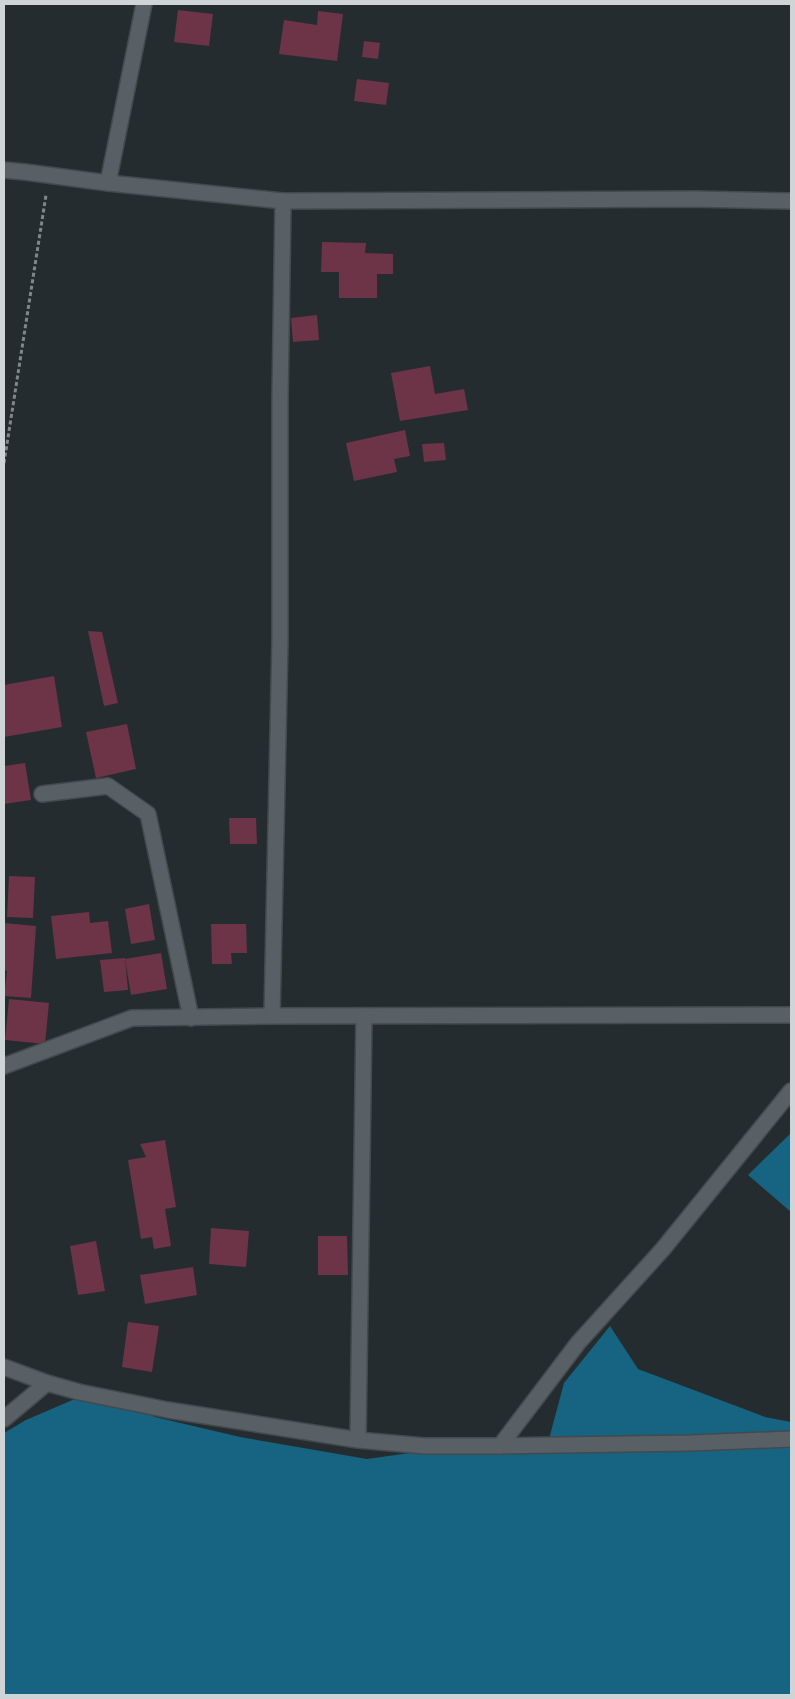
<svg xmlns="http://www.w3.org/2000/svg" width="795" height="1699" viewBox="0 0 795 1699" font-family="Georgia,serif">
	<rect width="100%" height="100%" fill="#242c30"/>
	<g fill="#166481">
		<path d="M 791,1133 L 791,1212 L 748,1175 Z"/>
		<path d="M 610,1326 L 638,1369 L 765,1417 L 791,1422 L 791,1695 L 4,1695 L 4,1433 L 26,1420 L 98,1389 L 155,1417 L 240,1437 L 367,1459 L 424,1451 L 549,1439 L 564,1383 Z"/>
	</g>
	<g fill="#6d3346">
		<path d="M 178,10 L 213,14 L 209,46 L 174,42 Z"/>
		<path d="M 318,11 L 343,14 L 337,61 L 279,54 L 284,20 L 317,25 Z"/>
		<path d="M 364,41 L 380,43 L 378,59 L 362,57 Z"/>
		<path d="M 357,79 L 389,83 L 386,105 L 354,101 Z"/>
		<path d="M 322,242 L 366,243 L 365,253 L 393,254 L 393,274 L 377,274 L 377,298 L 339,298 L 339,272 L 321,272 Z"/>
		<path d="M 317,315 L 319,340 L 293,342 L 291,318 Z"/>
		<path d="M 430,366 L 435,394 L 464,389 L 468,410 L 400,421 L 391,373 Z"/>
		<path d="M 405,430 L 410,456 L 394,459 L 397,472 L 354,481 L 346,443 Z"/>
		<path d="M 444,443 L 446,460 L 424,462 L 422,444 Z"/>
		<path d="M 88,631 L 102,632 L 118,703 L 104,706 Z"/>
		<path d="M 54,676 L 62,727 L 4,737 L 4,685 Z"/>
		<path d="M 127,724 L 136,769 L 96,778 L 86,732 Z"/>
		<path d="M 25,763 L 31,800 L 4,804 L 4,766 Z"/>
		<path d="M 229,818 L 256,818 L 257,844 L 230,844 Z"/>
		<path d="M 9,876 L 35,877 L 33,918 L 7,917 Z"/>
		<path d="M 149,904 L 155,940 L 131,944 L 125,909 Z"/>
		<path d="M 89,912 L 90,923 L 108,921 L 112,953 L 56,959 L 51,916 Z"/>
		<path d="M 4,923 L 36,926 L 31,998 L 4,996 L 7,971 L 4,970 Z"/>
		<path d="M 211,924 L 246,924 L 247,953 L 231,953 L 232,964 L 212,964 Z"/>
		<path d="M 161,953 L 167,989 L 131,995 L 125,959 Z"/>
		<path d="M 125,958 L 128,990 L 104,992 L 100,960 Z"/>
		<path d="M 9,999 L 49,1003 L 45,1044 L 5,1040 Z"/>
		<path d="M 165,1140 L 176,1207 L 165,1209 L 171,1246 L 154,1249 L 152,1237 L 141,1239 L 128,1160 L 146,1157 L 140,1144 Z"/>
		<path d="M 211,1228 L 249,1231 L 246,1267 L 209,1264 Z"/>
		<path d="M 318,1236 L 347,1236 L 348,1275 L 318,1275 Z"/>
		<path d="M 96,1241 L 105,1291 L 78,1295 L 70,1246 Z"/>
		<path d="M 193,1267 L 197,1295 L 145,1304 L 140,1275 Z"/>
		<path d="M 128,1322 L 159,1326 L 152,1372 L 122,1367 Z"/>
	</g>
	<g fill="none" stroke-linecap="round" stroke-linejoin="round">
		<defs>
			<g id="minor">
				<path d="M 4,170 L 25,172 L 108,183 L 283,201 L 695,199 L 791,201"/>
				<path d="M 108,183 L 144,4"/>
				<path d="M 42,794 L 108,786 L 148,814 L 191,1018"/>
				<path d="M 272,1016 L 280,641 L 280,400 L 283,201"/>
				<path d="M 4,1066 L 132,1018 L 272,1016 L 791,1015"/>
				<path d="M 4,1367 L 47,1383 L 79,1392 L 168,1410 L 358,1440 L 425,1446 L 500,1446 L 691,1443 L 791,1439"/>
				<path d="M 4,1419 L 47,1383"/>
				<path d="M 358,1440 L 364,1016"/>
				<path d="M 500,1446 L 578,1343 L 663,1249 L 791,1091"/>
			</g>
		</defs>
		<use href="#minor" stroke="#434a4d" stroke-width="18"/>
		<path stroke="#80878a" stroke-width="3" stroke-dasharray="4 2.5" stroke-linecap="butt" d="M 4,463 L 46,195"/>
		<use href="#minor" stroke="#586065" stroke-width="15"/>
	</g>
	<rect width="795" height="1699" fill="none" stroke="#cfd5d7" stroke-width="10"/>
</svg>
